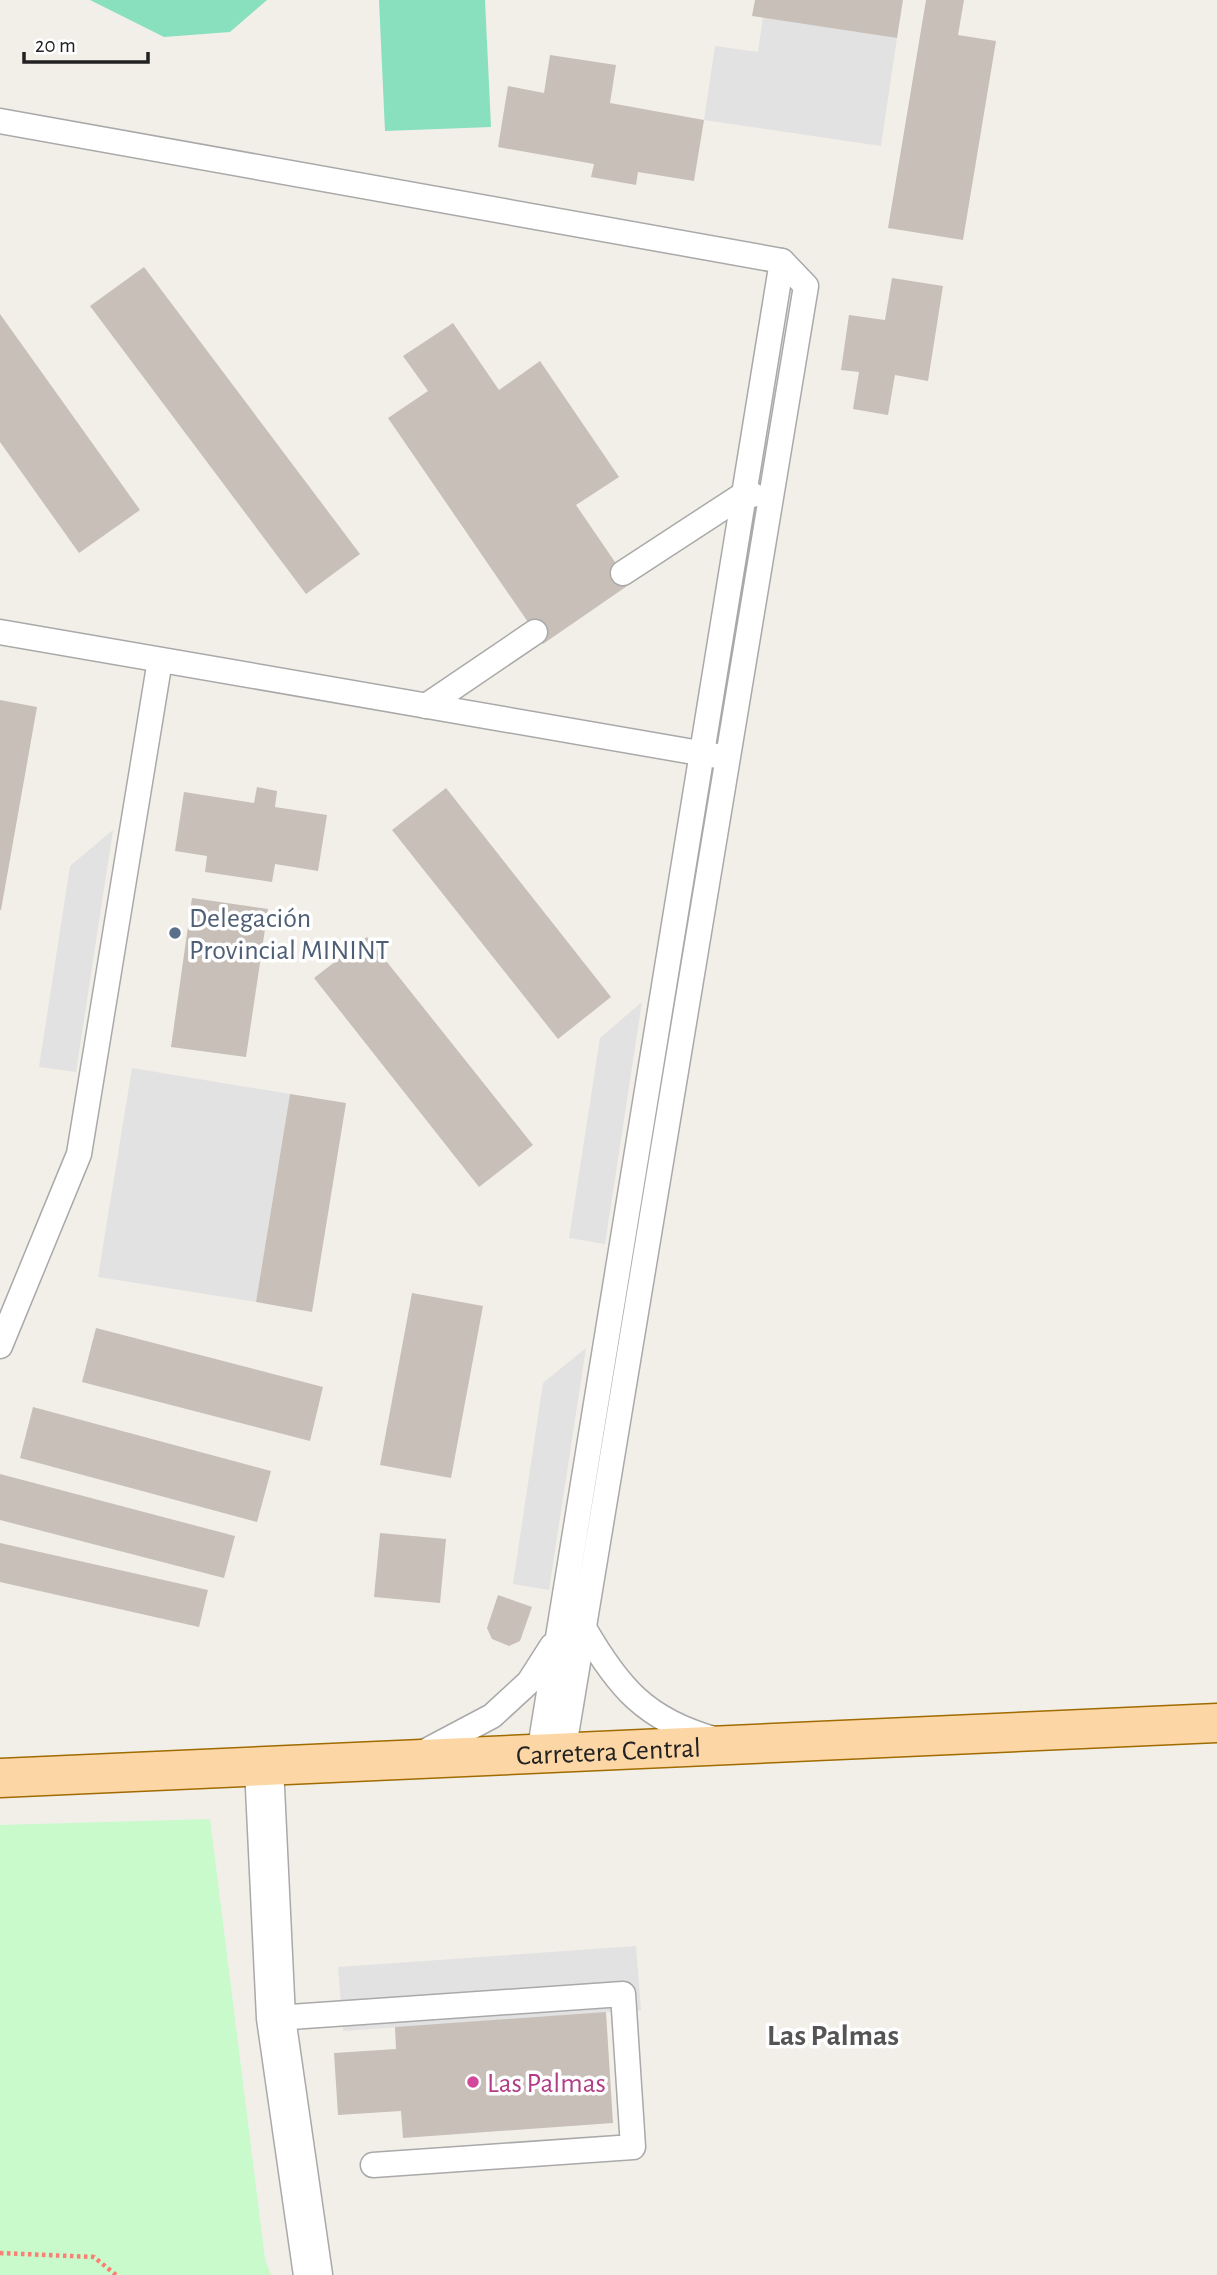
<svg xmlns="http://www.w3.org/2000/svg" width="1217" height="2275" viewBox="0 0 1217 2275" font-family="'Alegreya Sans',sans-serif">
	<rect width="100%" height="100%" fill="#f2efe9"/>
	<path fill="#c8facc" d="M 210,1819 L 265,2259 L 271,2275 L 0,2275 L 0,1825 Z"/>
	<g fill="#88e0be">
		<path d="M 90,0 L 267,0 L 230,32 L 164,37 Z"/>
		<path d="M 379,0 L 485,0 L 491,127 L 385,131 Z"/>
	</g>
	<g fill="#e2e2e2">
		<path d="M 763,17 L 897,38 L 881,146 L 704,120 L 715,46 L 758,52 Z"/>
		<path d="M 113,830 L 76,1072 L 39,1067 L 70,866 Z"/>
		<path d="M 642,1002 L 605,1244 L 569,1238 L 600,1038 Z"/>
		<path d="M 132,1068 L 290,1094 L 256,1302 L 98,1277 Z"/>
		<path d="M 586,1348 L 549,1590 L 513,1584 L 543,1383 Z"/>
		<path d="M 636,1946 L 641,2010 L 343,2031 L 338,1967 Z"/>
	</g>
	<g fill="#c7bfb8">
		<path d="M 755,0 L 903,0 L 897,38 L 752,16 Z"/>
		<path d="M 926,0 L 964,0 L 958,35 L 996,41 L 963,240 L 888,228 Z"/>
		<path d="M 550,55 L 616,65 L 610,103 L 704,120 L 694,181 L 638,172 L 636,185 L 591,177 L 594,164 L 498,147 L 508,86 L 544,93 Z"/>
		<path d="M 144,267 L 360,554 L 306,594 L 90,306 Z"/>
		<path d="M 892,278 L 943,286 L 928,381 L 895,375 L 888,415 L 853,409 L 859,372 L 841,370 L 849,315 L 885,320 Z"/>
		<path d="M 0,314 L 140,510 L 79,553 L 0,442 Z"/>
		<path d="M 453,323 L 499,390 L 540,361 L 619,477 L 576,505 L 630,584 L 543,644 L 388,418 L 428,391 L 403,356 Z"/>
		<path d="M 0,700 L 37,707 L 1,910 L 0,910 Z"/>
		<path d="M 257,787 L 277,791 L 275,807 L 327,815 L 318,871 L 275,864 L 272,882 L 205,872 L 207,856 L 175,851 L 184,792 L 254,803 Z"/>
		<path d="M 446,788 L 611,997 L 558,1039 L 392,830 Z"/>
		<path d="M 192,898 L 268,909 L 246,1057 L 171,1047 Z"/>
		<path d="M 367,937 L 533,1145 L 479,1187 L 314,978 Z"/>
		<path d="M 290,1094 L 346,1103 L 312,1312 L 256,1302 Z"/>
		<path d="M 412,1293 L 483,1306 L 451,1478 L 380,1465 Z"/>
		<path d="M 96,1328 L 323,1387 L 310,1441 L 82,1382 Z"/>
		<path d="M 33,1407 L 271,1471 L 257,1522 L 20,1458 Z"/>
		<path d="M 0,1474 L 235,1536 L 224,1578 L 0,1520 Z"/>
		<path d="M 380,1533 L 446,1539 L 440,1603 L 374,1597 Z"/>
		<path d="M 0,1543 L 208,1590 L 199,1627 L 0,1582 Z"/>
		<path d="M 498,1595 L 532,1607 L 520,1641 L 509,1646 L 492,1639 L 487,1628 Z"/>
		<path d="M 606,2012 L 613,2123 L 403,2138 L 401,2111 L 338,2115 L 334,2053 L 396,2049 L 395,2027 Z"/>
	</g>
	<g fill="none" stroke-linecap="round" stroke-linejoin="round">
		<defs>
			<g id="lane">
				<path d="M 0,121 L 782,261"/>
				<path d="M 623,573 L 744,494 L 753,495"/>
				<path d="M 0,632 L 717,756"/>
				<path d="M 426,706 L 535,632"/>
				<path d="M 0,1346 L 79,1154 L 160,660"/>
				<path d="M 584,1628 C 618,1687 646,1720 714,1739"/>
				<path d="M 424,1752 L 492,1716 L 529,1682 L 552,1646"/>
				<path d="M 539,1754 L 782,261 L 806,286 L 563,1753"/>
				<path d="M 276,2018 L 623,1994 L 633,2147 L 373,2165"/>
			</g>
			<path id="street" d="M 264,1767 L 276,2018 L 313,2275"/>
			<g id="primary">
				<path id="s1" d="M 0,1778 L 1217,1723"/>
			</g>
		</defs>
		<use href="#lane" stroke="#a9a9a9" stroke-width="27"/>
		<use href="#street" stroke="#a9a9a9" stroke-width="41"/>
		<use href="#primary" stroke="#a06b00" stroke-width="41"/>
		<path stroke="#fa8072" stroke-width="4.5" stroke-dasharray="3.5 3.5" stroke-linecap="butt" d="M 0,2253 L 94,2257 L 116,2275"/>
		<use href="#lane" stroke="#fff" stroke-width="24"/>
		<use href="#street" stroke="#fff" stroke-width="38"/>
		<use href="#primary" stroke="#fcd6a4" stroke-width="38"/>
	</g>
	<circle fill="#5c6f8a" stroke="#fff" stroke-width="2.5" cx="175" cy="933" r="7"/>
	<circle fill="#d1479c" stroke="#fff" stroke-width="2.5" cx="473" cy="2082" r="7"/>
	<g text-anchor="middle" stroke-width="7" stroke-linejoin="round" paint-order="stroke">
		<g font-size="28" fill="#4e5e75" stroke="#fff" text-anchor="start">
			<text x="189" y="927">Delegación<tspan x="189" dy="32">Provincial MININT</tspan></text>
		</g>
		<g font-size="28" fill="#222" stroke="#fff">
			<text dy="10" stroke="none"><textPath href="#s1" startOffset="609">Carretera Central</textPath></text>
		</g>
		<g font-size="28" fill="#b23c85" stroke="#fff" text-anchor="start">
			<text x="487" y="2092">Las Palmas</text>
		</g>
		<g font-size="30" font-weight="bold" fill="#555" stroke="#fff">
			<text x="833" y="2045">Las Palmas</text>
		</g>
	</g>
	<path d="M24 52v10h124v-10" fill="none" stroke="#222222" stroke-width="3.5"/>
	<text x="35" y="52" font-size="21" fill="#222222" stroke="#ffffff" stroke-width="5" paint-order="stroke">20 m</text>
</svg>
